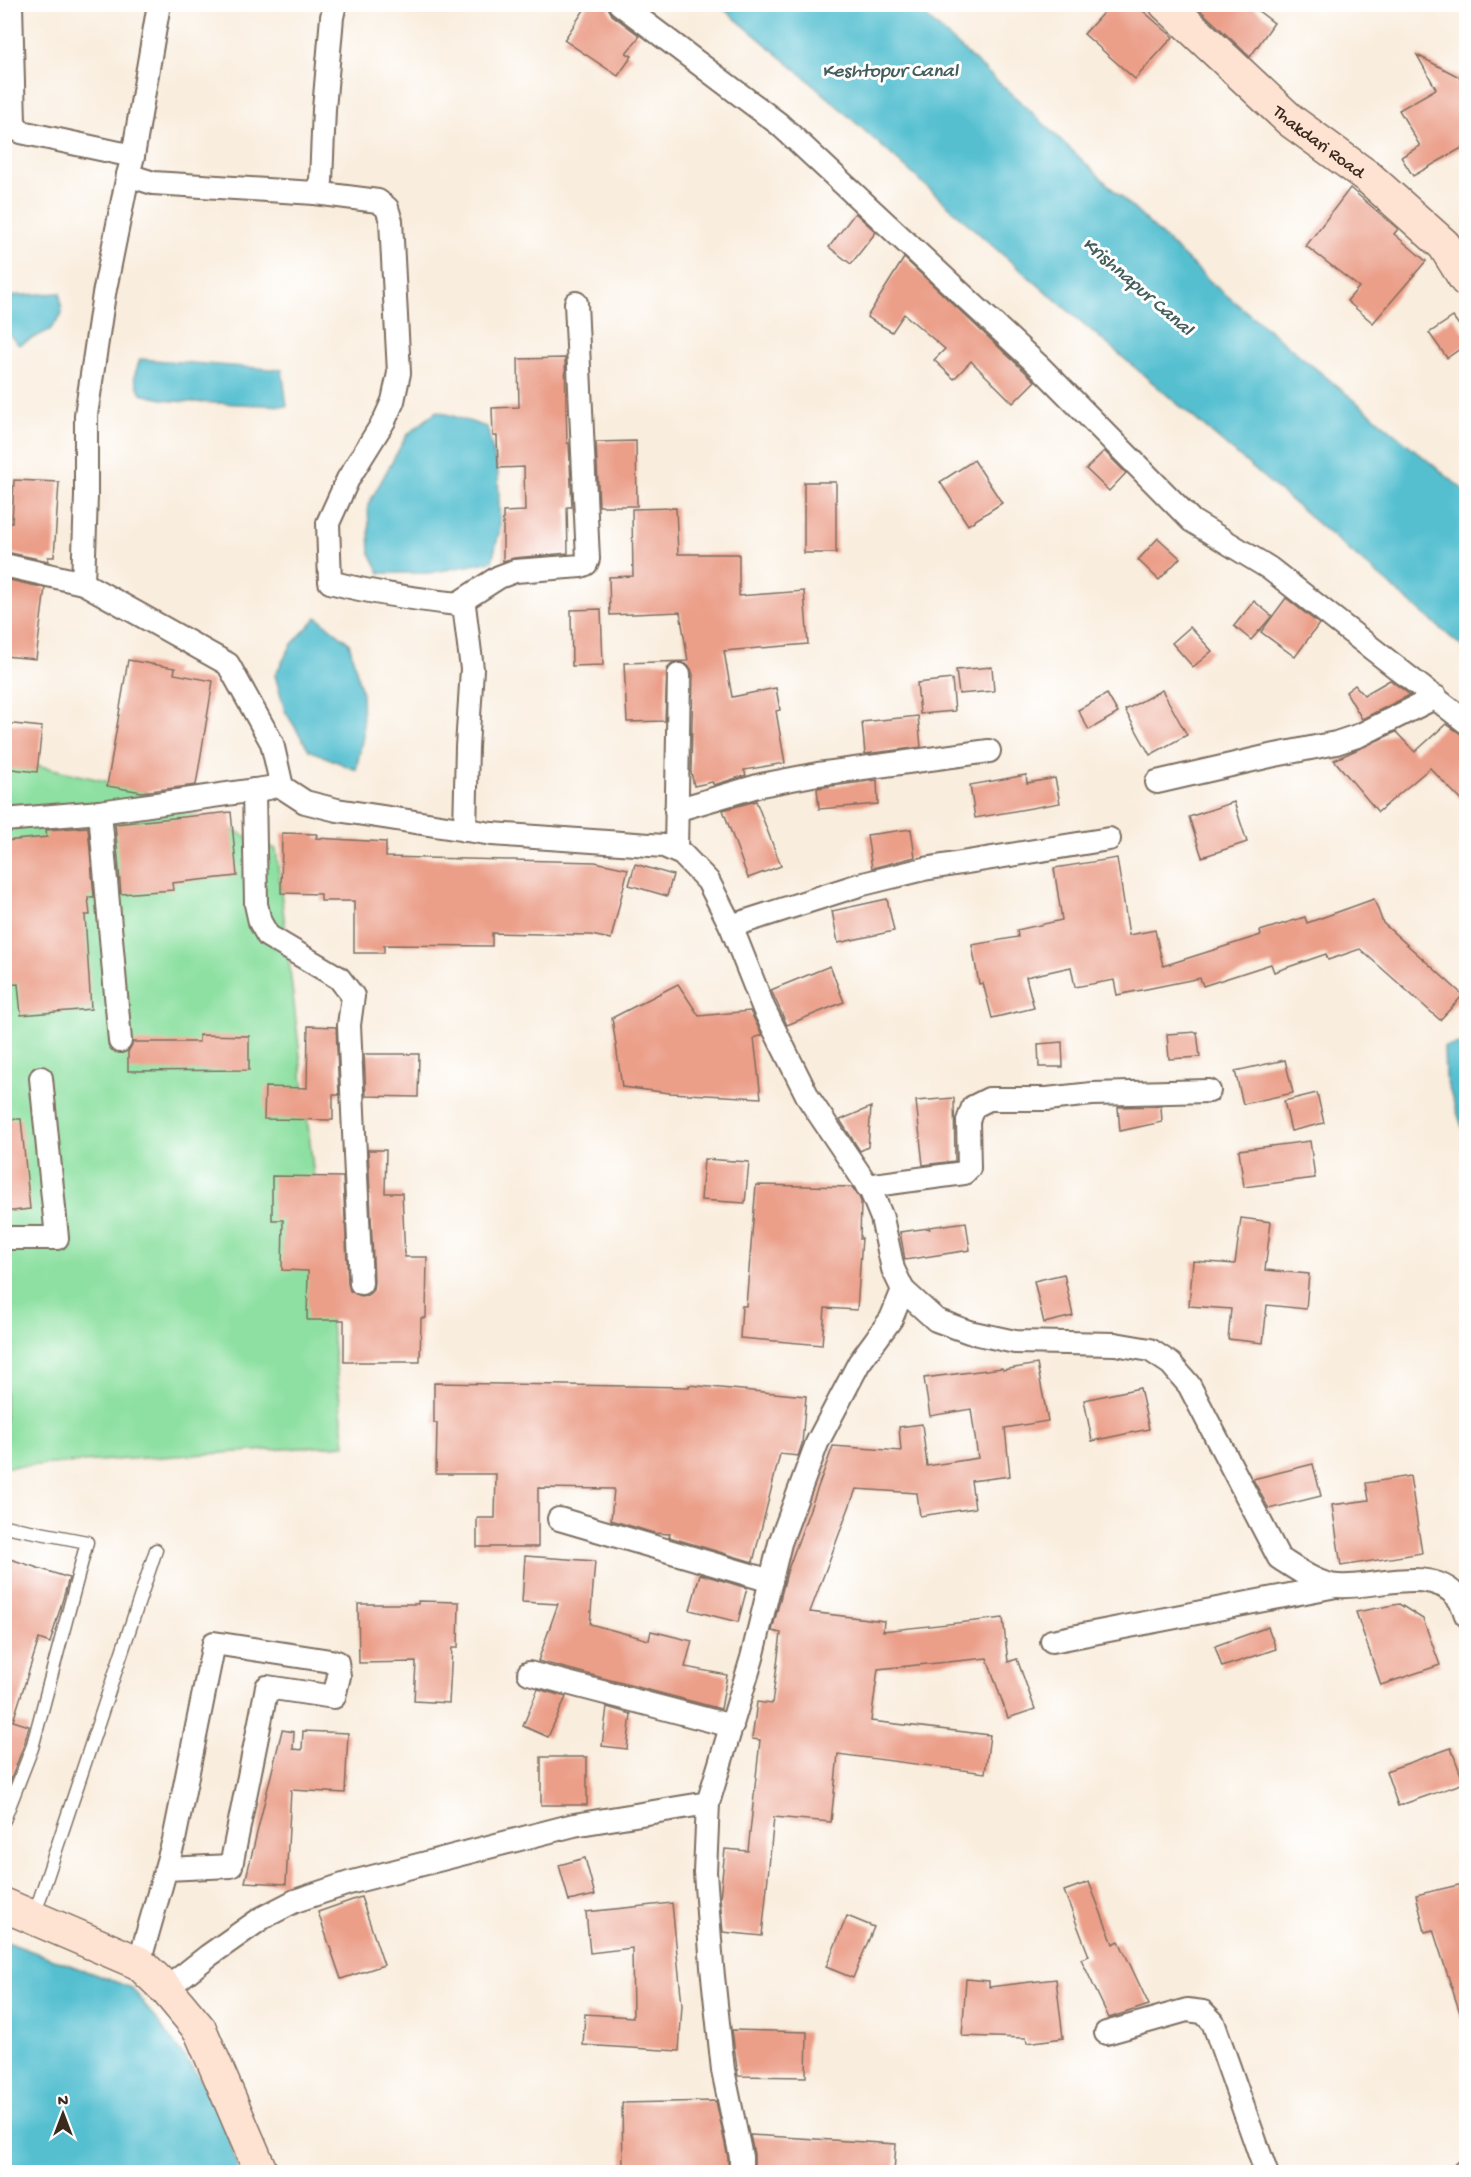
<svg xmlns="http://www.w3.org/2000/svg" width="1471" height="2177" viewBox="0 0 1471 2177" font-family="'Gochi Hand',sans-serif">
	<rect width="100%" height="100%" fill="#fff"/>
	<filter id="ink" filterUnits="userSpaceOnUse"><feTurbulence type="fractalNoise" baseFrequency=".0167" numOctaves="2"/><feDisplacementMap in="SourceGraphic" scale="12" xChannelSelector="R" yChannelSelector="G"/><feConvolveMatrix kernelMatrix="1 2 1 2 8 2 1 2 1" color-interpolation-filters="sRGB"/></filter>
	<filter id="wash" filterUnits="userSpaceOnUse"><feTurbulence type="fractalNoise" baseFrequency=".008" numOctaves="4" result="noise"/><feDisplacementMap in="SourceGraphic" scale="24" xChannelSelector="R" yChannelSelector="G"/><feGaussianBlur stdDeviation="1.35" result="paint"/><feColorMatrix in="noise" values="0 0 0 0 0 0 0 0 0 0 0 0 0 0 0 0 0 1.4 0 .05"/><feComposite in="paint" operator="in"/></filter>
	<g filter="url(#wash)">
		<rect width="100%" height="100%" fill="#f9eddd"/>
		<path fill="#8de0a1" stroke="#648560" stroke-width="1.5" d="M 5,758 L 135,788 L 276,849 L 345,1445 L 5,1467 Z"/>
		<g fill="#54bfd0" stroke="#487477" stroke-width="1.5">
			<path d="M 719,5 L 913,5 L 1026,107 L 1214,285 L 1466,492 L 1466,650 L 995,248 L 806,78 Z"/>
			<path d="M 60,293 L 62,314 L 50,330 L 19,345 L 5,330 L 6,296 Z"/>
			<path d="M 140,359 L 282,370 L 287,406 L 172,401 L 141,394 L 134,377 Z"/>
			<path d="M 437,411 L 487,427 L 498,473 L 500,529 L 492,561 L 429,573 L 380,573 L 370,553 L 368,505 L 407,435 Z"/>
			<path d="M 317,617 L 349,643 L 362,693 L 363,736 L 356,770 L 309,750 L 285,711 L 275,675 L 292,644 Z"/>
			<path d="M 1466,1043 L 1466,1138 L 1445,1077 L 1444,1047 Z"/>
			<path d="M 4,1941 L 132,1988 L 218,2102 L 239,2172 L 5,2172 Z"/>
		</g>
		<g id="blocks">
			<g fill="#eb9e88">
				<path d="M 588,4 L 607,4 L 612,15 L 640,36 L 626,53 L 632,56 L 618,76 L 564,40 Z"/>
				<path d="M 1111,4 L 1135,4 L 1173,37 L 1135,79 L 1084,34 Z"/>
				<path d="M 1200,4 L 1249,4 L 1274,23 L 1250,57 L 1198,8 Z"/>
				<path d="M 1417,55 L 1467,81 L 1467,145 L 1413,176 L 1401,157 L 1420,146 L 1399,110 L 1436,89 Z"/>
				<path d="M 1350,188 L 1398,229 L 1394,234 L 1426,261 L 1373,323 L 1347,301 L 1359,287 L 1306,246 Z"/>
				<path d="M 855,213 L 876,232 L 851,264 L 829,247 Z"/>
				<path d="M 904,258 L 1035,381 L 1013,403 L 971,361 L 954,379 L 934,360 L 945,349 L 904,314 L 892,332 L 867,317 Z"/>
				<path d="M 1453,317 L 1467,336 L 1467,344 L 1447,358 L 1429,333 Z"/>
				<path d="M 565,358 L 567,443 L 569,443 L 572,507 L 567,507 L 568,553 L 514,558 L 503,561 L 503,512 L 525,511 L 524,467 L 498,468 L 497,436 L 493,436 L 492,408 L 519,407 L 518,359 Z"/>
				<path d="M 636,441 L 637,506 L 599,506 L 596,442 Z"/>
				<path d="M 1104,451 L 1126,473 L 1109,491 L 1086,469 Z"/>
				<path d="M 974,460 L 1002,503 L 968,525 L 940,482 Z"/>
				<path d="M 14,480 L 59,482 L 54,557 L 48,557 L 48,561 L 6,552 L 8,523 L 12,523 Z"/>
				<rect x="804" y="482" width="32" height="71"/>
				<path d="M 676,508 L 678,554 L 739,554 L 739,596 L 804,591 L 808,644 L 724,651 L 732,697 L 776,688 L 780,710 L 776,711 L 785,763 L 744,770 L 746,775 L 714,785 L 712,782 L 694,786 L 691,772 L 693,675 L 691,669 L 686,664 L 680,662 L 673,663 L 667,669 L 665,721 L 627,722 L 624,663 L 688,661 L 680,612 L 610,615 L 609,577 L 633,576 L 632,509 Z"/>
				<path d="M 1158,538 L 1180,558 L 1159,580 L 1138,560 Z"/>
				<path d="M 5,579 L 45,588 L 36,659 L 4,656 Z"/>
				<path d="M 1286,598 L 1319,624 L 1295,657 L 1261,632 Z"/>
				<path d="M 1254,601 L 1272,616 L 1251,640 L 1234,626 Z"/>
				<path d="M 601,609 L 603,665 L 572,666 L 571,610 Z"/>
				<path d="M 1190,627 L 1212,651 L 1193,667 L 1172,643 Z"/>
				<path d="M 128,660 L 175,668 L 174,674 L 213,681 L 196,785 L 142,792 L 107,786 Z"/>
				<path d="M 992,667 L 994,691 L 959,694 L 956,670 Z"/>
				<path d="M 952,679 L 955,711 L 920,714 L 917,683 Z"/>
				<path d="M 1390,680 L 1410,695 L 1362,719 L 1346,692 L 1355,685 L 1364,695 Z"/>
				<path d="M 1162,690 L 1187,735 L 1150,755 L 1125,710 Z"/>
				<path d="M 1107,694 L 1118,713 L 1089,730 L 1078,710 Z"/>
				<path d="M 918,716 L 921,747 L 865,754 L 862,722 Z"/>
				<path d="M 4,723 L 42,727 L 37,772 L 4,768 Z"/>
				<path d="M 1446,724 L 1467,738 L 1467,806 L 1430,768 L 1378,812 L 1334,760 L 1396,732 L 1415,752 Z"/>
				<path d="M 1026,775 L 1027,783 L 1055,778 L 1060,803 L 975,818 L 970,785 Z"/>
				<path d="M 877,780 L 878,804 L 819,809 L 817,788 Z"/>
				<path d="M 756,801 L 781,866 L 748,878 L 723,810 Z"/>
				<path d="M 1234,802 L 1247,842 L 1202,857 L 1189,817 Z"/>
				<path d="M 231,812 L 237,876 L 172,883 L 173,890 L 121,894 L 115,824 Z"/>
				<path d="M 88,827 L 94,897 L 88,897 L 90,915 L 85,915 L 91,1009 L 21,1015 L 18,984 L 4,985 L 4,841 L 47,837 L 46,830 Z"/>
				<path d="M 911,829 L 915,857 L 872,868 L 867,835 Z"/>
				<path d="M 282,833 L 317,834 L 316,838 L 386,842 L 386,857 L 595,862 L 628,869 L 611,939 L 591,935 L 492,933 L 492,946 L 384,945 L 384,953 L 354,953 L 354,901 L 321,901 L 321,894 L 281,893 Z"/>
				<path d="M 1117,858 L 1129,935 L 1155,930 L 1163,966 L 1261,935 L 1260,931 L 1305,917 L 1307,923 L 1374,899 L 1383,923 L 1463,995 L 1440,1020 L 1360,949 L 1328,960 L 1326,954 L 1274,972 L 1271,964 L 1203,986 L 1200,978 L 1117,995 L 1114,980 L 1075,987 L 1071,967 L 1026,977 L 1034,1008 L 992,1018 L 983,983 L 979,984 L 972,945 L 1018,937 L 1017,930 L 1062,920 L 1054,868 Z"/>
				<path d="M 635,864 L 673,875 L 667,896 L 629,885 Z"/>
				<path d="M 887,899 L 894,931 L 838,943 L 832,911 Z"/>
				<path d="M 830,966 L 844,1002 L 787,1025 L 771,990 Z"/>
				<path d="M 678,984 L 699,1016 L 750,1011 L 762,1035 L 754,1038 L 761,1098 L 670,1093 L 622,1087 L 612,1018 Z"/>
				<path d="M 308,1026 L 336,1027 L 339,1095 L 333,1095 L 333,1120 L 264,1119 L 265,1087 L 307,1088 Z"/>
				<path d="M 1197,1032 L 1200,1057 L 1169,1059 L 1167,1034 Z"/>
				<path d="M 199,1035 L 249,1036 L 249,1070 L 128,1071 L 128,1052 L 133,1042 L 199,1042 Z"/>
				<path d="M 1062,1042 L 1063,1067 L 1039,1067 L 1038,1044 Z"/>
				<path d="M 364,1054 L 419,1054 L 418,1097 L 366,1096 Z"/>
				<path d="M 1285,1060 L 1293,1093 L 1243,1104 L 1235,1071 Z"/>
				<path d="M 1317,1093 L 1324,1123 L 1291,1131 L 1284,1101 Z"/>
				<path d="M 954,1098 L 955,1161 L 923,1165 L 916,1101 Z"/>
				<path d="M 1161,1106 L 1162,1122 L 1120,1131 L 1118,1107 Z"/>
				<path d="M 871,1107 L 868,1147 L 860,1151 L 840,1120 Z"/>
				<path d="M 4,1119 L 21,1119 L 30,1209 L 4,1212 Z"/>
				<path d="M 1310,1141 L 1315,1178 L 1244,1187 L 1239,1150 Z"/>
				<path d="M 368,1150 L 386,1150 L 385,1193 L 402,1193 L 405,1257 L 427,1257 L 426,1318 L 421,1318 L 420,1362 L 344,1362 L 344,1320 L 307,1320 L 308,1271 L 282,1270 L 283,1220 L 272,1220 L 272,1176 L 343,1177 L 348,1284 L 350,1291 L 361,1296 L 368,1295 L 373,1290 L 374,1282 Z"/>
				<path d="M 704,1159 L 749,1162 L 745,1203 L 701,1200 Z"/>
				<path d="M 756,1185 L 852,1187 L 859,1197 L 861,1202 L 860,1239 L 862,1238 L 857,1310 L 825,1308 L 822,1345 L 740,1338 L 742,1306 L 746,1306 Z"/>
				<path d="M 1241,1218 L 1271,1222 L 1265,1270 L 1309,1274 L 1306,1309 L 1267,1305 L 1263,1343 L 1228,1339 L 1231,1309 L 1189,1306 L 1193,1261 L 1235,1264 Z"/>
				<path d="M 966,1222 L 970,1250 L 905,1260 L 900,1232 L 929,1228 L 930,1230 L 929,1227 Z"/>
				<path d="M 1064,1274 L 1073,1316 L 1044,1323 L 1034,1281 Z"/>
				<path d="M 1037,1364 L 1048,1421 L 1005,1428 L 1010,1476 L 971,1481 L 975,1508 L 920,1516 L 917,1493 L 856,1489 L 810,1612 L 884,1621 L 883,1631 L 1003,1618 L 1008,1662 L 1017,1659 L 1035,1709 L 1008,1718 L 987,1658 L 878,1669 L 871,1721 L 990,1735 L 985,1773 L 838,1754 L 831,1822 L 774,1817 L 762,1936 L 723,1932 L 720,1898 L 725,1849 L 748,1851 L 760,1740 L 752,1739 L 757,1702 L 772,1704 L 781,1633 L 772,1631 L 787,1572 L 833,1446 L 901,1451 L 899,1427 L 922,1424 L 927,1466 L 978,1458 L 971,1409 L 930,1416 L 924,1378 L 1002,1368 L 1003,1370 Z"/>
				<path d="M 434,1383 L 689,1387 L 689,1385 L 806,1396 L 802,1444 L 798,1456 L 780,1454 L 753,1562 L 669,1537 L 670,1534 L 654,1533 L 611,1520 L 614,1489 L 538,1488 L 538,1547 L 477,1547 L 477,1518 L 495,1518 L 496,1474 L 436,1474 L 437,1423 L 434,1423 Z"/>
				<path d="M 1140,1388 L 1149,1429 L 1092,1441 L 1084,1400 Z"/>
				<path d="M 1313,1464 L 1321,1496 L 1269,1509 L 1253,1479 Z"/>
				<path d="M 1410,1476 L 1422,1553 L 1341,1566 L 1332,1505 L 1369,1500 L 1366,1483 Z"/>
				<path d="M 525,1556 L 595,1561 L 590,1624 L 649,1640 L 651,1631 L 692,1641 L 685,1667 L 727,1675 L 721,1709 L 538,1661 L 558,1604 L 522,1602 Z"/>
				<path d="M 4,1557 L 69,1578 L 50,1643 L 39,1639 L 13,1721 L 29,1726 L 24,1745 L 6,1792 L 4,1791 Z"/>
				<path d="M 700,1574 L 747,1588 L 738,1622 L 690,1610 Z"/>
				<path d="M 418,1601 L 459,1602 L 458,1648 L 452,1648 L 449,1703 L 414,1701 L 416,1662 L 359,1663 L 358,1604 L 418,1604 Z"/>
				<path d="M 1399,1604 L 1423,1619 L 1440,1665 L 1381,1685 L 1356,1612 Z"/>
				<path d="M 1268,1627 L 1276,1649 L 1222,1667 L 1215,1646 Z"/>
				<path d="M 538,1689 L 566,1697 L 548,1737 L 523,1726 Z"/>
				<path d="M 607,1707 L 631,1714 L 627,1749 L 602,1746 Z"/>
				<path d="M 282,1730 L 294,1732 L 293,1749 L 302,1750 L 303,1731 L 348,1733 L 345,1793 L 291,1790 L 286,1884 L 245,1882 Z"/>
				<path d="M 1451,1748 L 1464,1783 L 1398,1806 L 1386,1771 Z"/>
				<rect x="541" y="1757" width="46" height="48"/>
				<path d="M 585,1858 L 595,1895 L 569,1901 L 559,1865 Z"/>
				<path d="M 1089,1882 L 1113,1944 L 1119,1941 L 1149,2005 L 1109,2018 L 1081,1959 L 1089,1956 L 1064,1891 Z"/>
				<path d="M 1467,1883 L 1467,2019 L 1462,2019 L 1433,1930 L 1425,1932 L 1416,1895 Z"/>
				<path d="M 361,1897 L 384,1965 L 341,1979 L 318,1912 Z"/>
				<path d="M 672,1903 L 682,2005 L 679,2051 L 583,2045 L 585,2014 L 633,2017 L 632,1948 L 590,1953 L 586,1912 Z"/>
				<path d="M 847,1916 L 874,1927 L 853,1978 L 826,1967 Z"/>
				<path d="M 966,1979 L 989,1981 L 989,1987 L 1056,1979 L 1063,2038 L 1027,2043 L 1026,2038 L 962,2036 Z"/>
				<path d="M 732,2030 L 807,2032 L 806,2077 L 738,2076 Z"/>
				<path d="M 716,2101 L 728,2158 L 728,2170 L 722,2170 L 722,2172 L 623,2172 L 622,2103 Z"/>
				<path d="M 750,2135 L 896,2144 L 894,2172 L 754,2172 L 754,2154 Z"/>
			</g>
		</g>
	</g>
	<g filter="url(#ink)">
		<use href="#blocks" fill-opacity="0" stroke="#7e6e61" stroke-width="1.5"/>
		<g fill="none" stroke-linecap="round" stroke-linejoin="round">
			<defs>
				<g id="lane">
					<path d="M 4,1526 L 87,1542 L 32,1748 L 4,1820"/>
					<path d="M 34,1916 L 156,1550"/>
				</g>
				<g id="street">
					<path d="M 11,4 L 14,123 L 21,132 L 133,156 L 128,175"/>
					<path d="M 620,4 L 779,124 L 1039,366 L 1192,521 L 1269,568 L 1466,722"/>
					<path d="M 133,156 L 159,4"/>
					<path d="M 315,193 L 378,201 L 387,208 L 391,221 L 399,373 L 393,401 L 384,421 L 348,479 L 328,523 L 330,582 C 375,594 419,599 464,605 L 472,669 L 467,747 L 465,830"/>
					<path d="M 4,565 L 83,583"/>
					<path d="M 457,604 L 499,577 L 515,571 L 581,566 L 586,564 L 588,559 L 576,303"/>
					<path d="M 1157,782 L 1270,756 L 1336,743 L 1360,735 L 1436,697"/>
					<path d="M 254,790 L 256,904 L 260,922 L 268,936 L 339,978 L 353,996 L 349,1025 L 361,1283"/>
					<path d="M 676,810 L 761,785 L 818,774 L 989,751"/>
					<path d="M 100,812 L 120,1041"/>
					<path d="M 4,820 L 100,812 L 269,788"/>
					<path d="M 676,851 L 679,675"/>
					<path d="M 731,926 L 859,885 L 924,869 L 1109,839"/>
					<path d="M 867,1186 L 964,1173 L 969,1168 L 968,1121 L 973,1107 L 989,1099 L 1047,1099 L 1092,1094 L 1209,1091"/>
					<path d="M 4,1238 L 57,1238 L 41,1078"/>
					<path d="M 903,1290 L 936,1320 L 969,1332 L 1015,1342 L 1115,1344 L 1150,1350 L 1171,1364 L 1189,1385 L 1279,1558 C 1295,1568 1318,1585 1338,1586 C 1374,1589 1431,1564 1458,1598 C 1462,1603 1464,1609 1466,1615"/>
					<path d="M 559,1519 L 771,1581"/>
					<path d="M 1052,1641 L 1336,1586"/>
					<path d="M 529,1673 L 732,1726"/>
					<path d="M 708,1803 L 705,1872 L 712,1967 L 723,2070 L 741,2157 L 741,2172"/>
					<path d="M 139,1963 L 174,1840 L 214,1643 L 337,1662 L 339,1676 L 334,1697 L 267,1687 L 231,1866 L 166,1869"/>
					<path d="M 166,1989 L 208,1956 L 262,1918 L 295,1901 L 349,1883 L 574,1825 L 708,1803 L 752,1658 L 780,1543 L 817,1443 L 859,1363 L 891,1319 L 903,1290 L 893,1269 L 882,1218 L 871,1191 L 809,1099 L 764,1009 L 731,926 L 708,881 L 682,854 L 664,846 L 492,834 L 383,817 L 337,810 L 305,802 L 282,787 L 272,743 L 228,664 L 83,583 L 86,496 L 86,415 L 104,294 L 128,175 L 153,183 L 315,193 L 321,181 L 324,109 L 332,17 L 335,4"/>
					<path d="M 1106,2033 L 1187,2010 L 1203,2012 L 1213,2022 L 1266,2172"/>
					<path d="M 1464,2172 L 1466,2172"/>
				</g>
				<g id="secondary">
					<path id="s1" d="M 1166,4 L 1291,121 L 1368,177 L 1444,245 L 1466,280"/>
					<path d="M 4,1905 L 139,1963 L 166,1989 L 200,2030 L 261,2172"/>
				</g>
			</defs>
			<use href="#lane" stroke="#7e6e61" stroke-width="15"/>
			<use href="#street" stroke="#7e6e61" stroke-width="26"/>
			<use href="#secondary" stroke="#7e6e61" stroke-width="36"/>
			<use href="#lane" stroke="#fff" stroke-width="12"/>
			<use href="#street" stroke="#fff" stroke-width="22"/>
			<use href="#secondary" stroke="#fee3d2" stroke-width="33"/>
		</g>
	</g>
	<g text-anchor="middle" stroke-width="6" stroke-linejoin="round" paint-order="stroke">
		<g font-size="18" fill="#3b2a1e" stroke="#fff">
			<text dy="6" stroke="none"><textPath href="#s1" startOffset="206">Thakdari Road</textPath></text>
		</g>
		<g font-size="20" font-style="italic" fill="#445e5c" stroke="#fff">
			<text x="890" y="76">Keshtopur Canal</text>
			<text transform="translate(1139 285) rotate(41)" y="7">Krishnapur Canal</text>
		</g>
	</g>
	<rect width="1471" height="2177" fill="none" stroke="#fff" stroke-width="24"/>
	<g transform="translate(63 2114)" stroke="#ffffff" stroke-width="4.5" paint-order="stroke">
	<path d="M0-4.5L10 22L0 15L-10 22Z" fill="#3b2a1e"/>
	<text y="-9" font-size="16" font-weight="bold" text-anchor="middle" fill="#3b2a1e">N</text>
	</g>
</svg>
